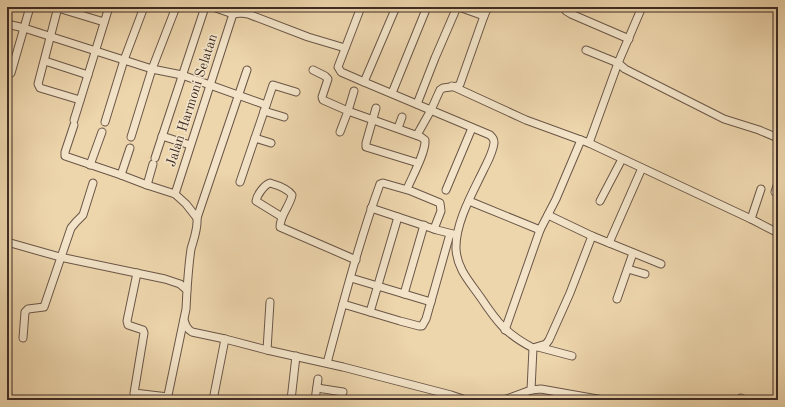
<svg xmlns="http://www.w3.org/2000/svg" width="785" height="407" viewBox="0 0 785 407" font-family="'Old Standard TT',serif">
	<rect width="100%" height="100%" fill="#edd5ac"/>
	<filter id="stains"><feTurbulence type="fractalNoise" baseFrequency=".005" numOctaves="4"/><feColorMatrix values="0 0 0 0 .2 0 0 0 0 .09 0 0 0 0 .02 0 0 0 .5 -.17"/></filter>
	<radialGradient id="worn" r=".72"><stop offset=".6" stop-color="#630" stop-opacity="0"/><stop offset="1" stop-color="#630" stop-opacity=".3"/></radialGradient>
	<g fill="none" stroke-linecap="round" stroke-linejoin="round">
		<defs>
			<g id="street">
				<path d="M 58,7 L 38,84 L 40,88 L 80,100"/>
				<path d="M 213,7 L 233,14 L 241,13 L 248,14 L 308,37 L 345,48"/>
				<path d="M 361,7 L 338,67 L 341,72 L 364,82"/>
				<path d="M 396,7 L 364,82 L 490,135 C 493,138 494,139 494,143 C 493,152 488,161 484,169 C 473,192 455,223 456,249 C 457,269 470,282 481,298 C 497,322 506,334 533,348 L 531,390"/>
				<path d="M 459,7 L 484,16 L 488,7"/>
				<path d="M 564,7 L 566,11 L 571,14 L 629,39"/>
				<path d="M 58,8 L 104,22"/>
				<path d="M 7,24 L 24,28 L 152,69 L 182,75 L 266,105"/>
				<path d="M 586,50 L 618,63 L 625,69 L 724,119 L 759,130 L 778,138"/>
				<path d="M 45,61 L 88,75"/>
				<path d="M 313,70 L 325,76 L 328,79 L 322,97 L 323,100 L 348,111 L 340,132"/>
				<path d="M 11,73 L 30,7"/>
				<path d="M 452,86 L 526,120 L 589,143 L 751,219 L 778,233"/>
				<path d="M 354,91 L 348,111 L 421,137 L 425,140 C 426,152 412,177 407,189"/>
				<path d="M 392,93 L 427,7"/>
				<path d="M 417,104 L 435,58 L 457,7"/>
				<path d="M 376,108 L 366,143 L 366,147 L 418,163"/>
				<path d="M 264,111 L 284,117"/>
				<path d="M 74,120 L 109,7"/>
				<path d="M 105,122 L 124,60 L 144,7"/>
				<path d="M 74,125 L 65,152 L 65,156 L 121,175 L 147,185 L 175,194 L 186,204 L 197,218"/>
				<path d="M 398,128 L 402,117"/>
				<path d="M 417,135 L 431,110 L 440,90 L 443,88 L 458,86 L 460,84 L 484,16"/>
				<path d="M 162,136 L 190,145"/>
				<path d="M 131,137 L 152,69 L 176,7"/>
				<path d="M 255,138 L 271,143"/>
				<path d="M 589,143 L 618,63 L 642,7"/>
				<path d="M 155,158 L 205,7"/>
				<path d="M 90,165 L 102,132"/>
				<path d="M 121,175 L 130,148"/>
				<path d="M 240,182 L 273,85 L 296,92"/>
				<path d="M 147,185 L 153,164"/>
				<path d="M 446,190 L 472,128"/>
				<path d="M 775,192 L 778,183"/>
				<path d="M 175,194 L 233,14"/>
				<path d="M 469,201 L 540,230"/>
				<path d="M 600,201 L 622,159"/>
				<path d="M 371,208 L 437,230 L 453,234"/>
				<path d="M 548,215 L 592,236"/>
				<path d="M 282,217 L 256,201 C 257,195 264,185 270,183 C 277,185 288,189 292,195 C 290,206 280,215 280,227 L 356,260"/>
				<path d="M 751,219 L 761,189"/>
				<path d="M 7,242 L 60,257 L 165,279 L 180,284 L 187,290 L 186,309 L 167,400"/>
				<path d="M 609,243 L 642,168"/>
				<path d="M 628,269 L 645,274"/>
				<path d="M 137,273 L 127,321 L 128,325 L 143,330 L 144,333 L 134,393 L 168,397"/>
				<path d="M 351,278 L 431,302"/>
				<path d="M 187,290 C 188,276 189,262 191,249 C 194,238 198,229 197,218 L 247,70"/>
				<path d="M 404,294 L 424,225"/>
				<path d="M 617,299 L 633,253"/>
				<path d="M 343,304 L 400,321 L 419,326 L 422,326 L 426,319 L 450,234"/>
				<path d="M 370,312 L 398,217"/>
				<path d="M 184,320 C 186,326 187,329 192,332 L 225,339 L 267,350 L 343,367 L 451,395 L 466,400"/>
				<path d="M 505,330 L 540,230 L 556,199 L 581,140"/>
				<path d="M 23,338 L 25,312 L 28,309 L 44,307 L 71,228 L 76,222 L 83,215 L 93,183"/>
				<path d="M 538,347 L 572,356"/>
				<path d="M 533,348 L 546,344 L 549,340 L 570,293 L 592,236 L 661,264"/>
				<path d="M 267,350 L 270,302"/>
				<path d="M 327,363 C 343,303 359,242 380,184 L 383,183 L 411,191 L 440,203 L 441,211 L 434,229"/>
				<path d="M 317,388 L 343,392"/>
				<path d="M 213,400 L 225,339"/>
				<path d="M 291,400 L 296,356"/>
				<path d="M 315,400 L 318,379"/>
				<path d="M 504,400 L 531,390 L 541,389 L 603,400"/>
				<path d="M 739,400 L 741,398 L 745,400"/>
			</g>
		</defs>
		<use href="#street" stroke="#6a5647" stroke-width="9"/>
		<use href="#street" stroke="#f3e4c9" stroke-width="7"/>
	</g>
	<g text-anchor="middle" stroke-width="3" stroke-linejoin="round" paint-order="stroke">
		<g font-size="14" fill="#3f2c25" stroke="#f3e4c9">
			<text transform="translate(191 100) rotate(-72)" y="5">Jalan Harmoni Selatan</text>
		</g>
	</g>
	<rect width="785" height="407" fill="none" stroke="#edd5ac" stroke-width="24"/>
	<rect x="8" y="8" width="769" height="391" fill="none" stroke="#3f2c25" stroke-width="2"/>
	<rect x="12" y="12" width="761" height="383" fill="none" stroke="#3f2c25"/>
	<rect width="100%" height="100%" filter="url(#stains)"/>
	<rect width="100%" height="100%" fill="url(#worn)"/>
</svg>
